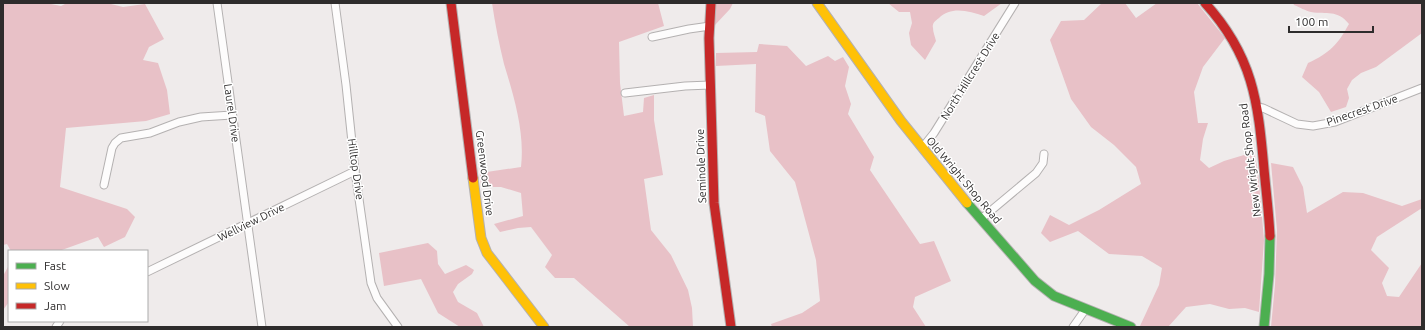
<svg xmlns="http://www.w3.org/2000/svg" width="1425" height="330" viewBox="0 0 1425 330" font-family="Ubuntu,sans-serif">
	<rect width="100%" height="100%" fill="#efebeb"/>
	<g fill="#e8c1c7">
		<path d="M 3,3 L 46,3 L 61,6 L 67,3 L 107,3 L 123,7 L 145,4 L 164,39 L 149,47 L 143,60 L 158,63 L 167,90 L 170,114 L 146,121 L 66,128 L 60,187 L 127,209 L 135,217 L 125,237 L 104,247 L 98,237 L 59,251 L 11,251 L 7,244 L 3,245 Z"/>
		<path d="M 492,3 L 658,3 L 664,26 L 619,42 L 620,83 L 624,116 L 643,112 L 644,98 L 654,95 L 654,120 L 663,175 L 644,179 L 651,230 L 671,255 L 688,290 L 692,308 L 693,327 L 630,327 L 574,278 L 555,278 L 545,267 L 552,255 L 531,227 L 518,228 L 500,232 L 494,224 L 523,216 L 521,193 L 501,187 L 481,187 L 480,173 L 521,167 C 525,132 514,97 504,64 C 499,44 495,23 492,3 Z"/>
		<path d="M 716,3 L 733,3 L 730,9 L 715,25 L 714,19 Z"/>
		<path d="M 888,3 L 1002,3 L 984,16 C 969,11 951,6 939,18 C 935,21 932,23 933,28 C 933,32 935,37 936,41 L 925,60 L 911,45 L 909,33 L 912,23 L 910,12 L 899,12 Z"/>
		<path d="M 1102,3 L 1125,3 L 1136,18 L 1157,3 L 1197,3 L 1225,38 L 1203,67 L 1194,92 L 1198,123 L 1208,123 L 1203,139 L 1200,160 L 1209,168 L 1224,161 L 1254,152 L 1258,171 L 1264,240 L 1259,312 L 1245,308 L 1229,309 L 1210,304 L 1186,307 L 1168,327 L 1143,327 L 1140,326 L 1159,285 L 1162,268 L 1142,256 L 1109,254 L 1078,231 L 1050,242 L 1041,233 L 1050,215 L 1069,225 L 1099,210 L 1141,184 L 1136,167 L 1114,145 L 1091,127 L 1071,99 L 1050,40 L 1061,21 L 1084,20 Z"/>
		<path d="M 1293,3 L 1422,3 L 1422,33 L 1376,67 L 1361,73 L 1352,80 L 1347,89 L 1349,98 L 1346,107 L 1331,112 L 1319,92 L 1302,77 L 1308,63 C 1330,53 1338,44 1349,24 C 1337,9 1327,15 1311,12 C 1306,11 1299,7 1294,5 Z"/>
		<path d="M 759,44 L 787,46 L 806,66 L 828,56 L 835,61 L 843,57 L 849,67 L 845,86 L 851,104 L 848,114 L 874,157 L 870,170 L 920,244 L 934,241 L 951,281 L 915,297 L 913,307 L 926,327 L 772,327 L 771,324 L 802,313 L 820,301 L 816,260 L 795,182 L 770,151 L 765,116 L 755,112 L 756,64 L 716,66 L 716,53 L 757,52 Z"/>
		<path d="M 1271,163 L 1293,167 L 1303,187 L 1307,213 L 1343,192 L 1363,193 L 1402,206 L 1422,199 L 1422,208 L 1377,237 L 1371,250 L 1389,268 L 1382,283 L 1387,296 L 1399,297 L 1422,263 L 1422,327 L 1271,327 L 1275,285 L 1277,230 Z"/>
		<path d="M 428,243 L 437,251 L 438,264 L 445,274 L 466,265 L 474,270 L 472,274 L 458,284 L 453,292 L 458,302 L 477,313 L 484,327 L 460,327 L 438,313 L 421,279 L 384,286 L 379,253 Z"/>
		<path d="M 9,265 L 9,302 L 3,310 L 3,276 Z"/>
	</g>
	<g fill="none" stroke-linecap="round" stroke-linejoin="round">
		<defs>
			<g id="street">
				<path d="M 217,3 L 262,327"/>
				<path d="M 335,3 L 346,85 L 355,171 L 371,283 L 377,298 L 398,327"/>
				<path d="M 652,37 L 689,29 L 710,26"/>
				<path d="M 625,93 L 685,86 L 710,85"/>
				<path d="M 1257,107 L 1263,108 L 1297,124 L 1313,126 L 1335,122 L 1422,88"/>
				<path d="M 922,148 L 934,133 L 1015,3"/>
				<path d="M 104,185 L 112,148 L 115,143 L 121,138 L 150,133 L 179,122 L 201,117 L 232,115"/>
				<path d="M 981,219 L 1036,173 L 1043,163 L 1044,154"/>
				<path d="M 147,272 L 355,171"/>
				<path d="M 56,327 L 60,321"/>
				<path d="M 1073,327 L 1085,310"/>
			</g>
			<g id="fast">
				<path d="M 967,203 L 1035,281 L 1054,296 L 1131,327"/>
				<path d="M 1264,327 L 1269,274 L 1270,236"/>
			</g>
			<g id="slow">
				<path d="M 817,3 L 901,121 L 967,203"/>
				<path d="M 473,178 L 481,238 L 487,253 L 544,327"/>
			</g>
			<g id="jam">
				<path d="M 451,3 L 473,178"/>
				<path d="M 711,3 L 709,38 L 714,203 L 731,327"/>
				<path d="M 1205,3 C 1253,56 1258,101 1264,169 C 1266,191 1269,214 1270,236"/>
			</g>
		</defs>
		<use href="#street" stroke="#b4b1b1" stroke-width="9"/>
		<use href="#fast" stroke="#b4b1b1" stroke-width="11"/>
		<use href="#slow" stroke="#b4b1b1" stroke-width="11"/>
		<use href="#jam" stroke="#b4b1b1" stroke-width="11"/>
		<use href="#street" stroke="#fdfcfc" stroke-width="7"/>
		<use href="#fast" stroke="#4caf50" stroke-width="9"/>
		<use href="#slow" stroke="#ffc107" stroke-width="9"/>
		<use href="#jam" stroke="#c62828" stroke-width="9"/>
	</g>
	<g text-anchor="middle" stroke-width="3" stroke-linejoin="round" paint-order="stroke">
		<g font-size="11" fill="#2e2c2c" stroke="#fff">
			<text transform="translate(970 76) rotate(-58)" y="4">North Hillcrest Drive</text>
			<text transform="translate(1362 110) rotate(-19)" y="4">Pinecrest Drive</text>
			<text transform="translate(232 113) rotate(82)" y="4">Laurel Drive</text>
			<text transform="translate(1250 160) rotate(-97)" y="4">New Wright Shop Road</text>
			<text transform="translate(701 166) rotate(-92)" y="4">Seminole Drive</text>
			<text transform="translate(356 169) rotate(82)" y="4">Hilltop Drive</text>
			<text transform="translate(485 173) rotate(83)" y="4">Greenwood Drive</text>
			<text transform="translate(964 180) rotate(50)" y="4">Old Wright Shop Road</text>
			<text transform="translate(251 222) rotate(-26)" y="4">Wellview Drive</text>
		</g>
	</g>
	<rect width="1425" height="330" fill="none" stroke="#2e2c2c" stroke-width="8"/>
	<rect x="8" y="250" width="140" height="72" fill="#ffffff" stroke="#ababab"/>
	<rect x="16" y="263" width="20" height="6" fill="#4caf50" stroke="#ababab"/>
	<text x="44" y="270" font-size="12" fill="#2e2c2c">Fast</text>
	<rect x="16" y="283" width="20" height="6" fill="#ffc107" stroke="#ababab"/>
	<text x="44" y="290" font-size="12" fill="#2e2c2c">Slow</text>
	<rect x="16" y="303" width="20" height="6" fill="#c62828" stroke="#ababab"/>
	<text x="44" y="310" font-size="12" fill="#2e2c2c">Jam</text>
	<path d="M1289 26v6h84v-6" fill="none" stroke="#2e2c2c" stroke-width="2"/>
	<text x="1295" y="26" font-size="12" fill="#2e2c2c" stroke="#ffffff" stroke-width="3" paint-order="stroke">100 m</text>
</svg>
